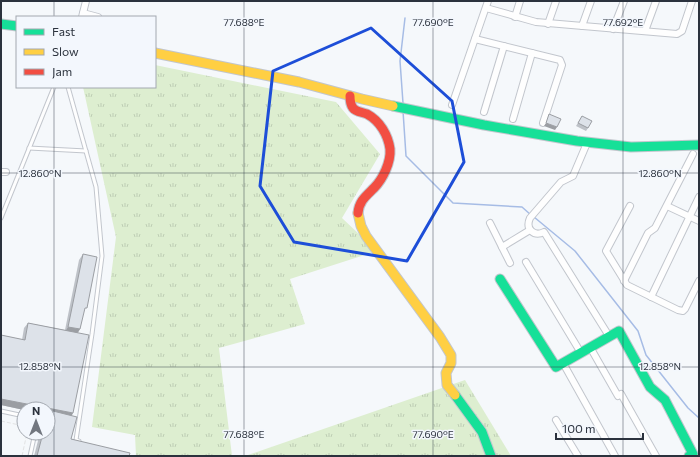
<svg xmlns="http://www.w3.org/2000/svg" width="700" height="457" viewBox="0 0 700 457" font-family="Commissioner,sans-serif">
	<defs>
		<pattern id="grass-tufts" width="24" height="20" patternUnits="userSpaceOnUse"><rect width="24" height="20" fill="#ddeed0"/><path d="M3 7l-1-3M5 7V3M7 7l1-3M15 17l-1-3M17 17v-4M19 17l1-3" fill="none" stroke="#becdb4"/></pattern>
	</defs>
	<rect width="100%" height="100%" fill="#f5f8fb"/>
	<g fill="url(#grass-tufts)">
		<path d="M 155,65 L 336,102 L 380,154 L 342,218 L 377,251 L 290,279 L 305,324 L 219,348 L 232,456 L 136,456 L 135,435 L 92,427 L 116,237 L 83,87 L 155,87 Z"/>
		<path d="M 465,380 L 511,456 L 245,456 Z"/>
	</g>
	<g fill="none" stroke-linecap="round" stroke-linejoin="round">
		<g stroke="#a6bce5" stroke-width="1.5">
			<path d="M 403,103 L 400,61 L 405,18"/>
			<path d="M 403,111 L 406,156 L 453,203 L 522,207 L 531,215"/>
			<path d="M 534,217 L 575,251 L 638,331 L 646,355 L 688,408 L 699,418"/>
		</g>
		<defs>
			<g id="lane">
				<path d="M 68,87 L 96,187 L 102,256 L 92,334 L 76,440 L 79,441"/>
				<path d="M 29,148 L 86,151"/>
				<path d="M 1,218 L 54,87"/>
				<path d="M 1,411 L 24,416"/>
				<path d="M 30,456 L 35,433"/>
			</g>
			<g id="street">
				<path d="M 486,8 L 536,22 L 677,34 L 682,31 L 692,1"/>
				<path d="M 83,13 L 98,17"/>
				<path d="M 82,17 L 86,1"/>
				<path d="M 515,17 L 520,1"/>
				<path d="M 548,24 L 556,1"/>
				<path d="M 582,26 L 591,1"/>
				<path d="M 613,29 L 624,1"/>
				<path d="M 645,31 L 656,1"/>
				<path d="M 475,39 L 560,60 L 562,65 L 543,123"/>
				<path d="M 452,105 L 488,1"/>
				<path d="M 484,112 L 504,46"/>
				<path d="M 513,119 L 532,53"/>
				<path d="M 587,143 L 573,176 L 561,182 L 530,218 C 525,229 534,237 544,232 L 609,336"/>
				<path d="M 1,172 L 6,172"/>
				<path d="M 630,206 L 606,251 L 627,285 L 678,310 L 683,311 L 685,309 L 699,281"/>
				<path d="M 667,206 L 699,221"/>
				<path d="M 490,223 L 510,263"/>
				<path d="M 502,247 L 530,230"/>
				<path d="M 526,262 L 581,353"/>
				<path d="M 624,281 L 648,233 L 655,228 L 693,154"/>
				<path d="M 651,297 L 699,197"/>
				<path d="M 590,347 L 618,396 L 621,394 L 656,456"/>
				<path d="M 563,363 L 615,456"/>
				<path d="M 556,420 L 578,456"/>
			</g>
			<g id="fast">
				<path d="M 1,24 L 17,26"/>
				<path d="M 393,106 L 484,125 L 577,141 L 631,147 L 699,145"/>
				<path d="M 500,279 L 556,367 L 619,331 L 650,387 L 665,400 L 693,454 L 689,456"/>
				<path d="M 455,395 L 482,432 L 491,456"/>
			</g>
			<g id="slow">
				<path d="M 155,53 L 299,82 L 362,99 L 393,106"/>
				<path d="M 358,213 L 361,226 L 366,236 L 440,337 L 451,355 L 451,363 L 446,373 L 447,385 L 455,395"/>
			</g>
			<path id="jam" d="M 350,96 C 350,100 350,104 353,108 C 356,112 362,112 367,114 C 380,121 388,135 390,149 C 391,162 383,179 374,188 C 366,196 359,201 358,213"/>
		</defs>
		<use href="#lane" stroke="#c2c6cd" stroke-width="5"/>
		<use href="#street" stroke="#c2c6cd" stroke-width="8"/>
		<use href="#fast" stroke="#c2c6cd" stroke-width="11"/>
		<use href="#slow" stroke="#c2c6cd" stroke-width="11"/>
		<use href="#jam" stroke="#c2c6cd" stroke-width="11"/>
		<g stroke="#e2e3e4" stroke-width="1" stroke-dasharray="4 2" stroke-linecap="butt">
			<path d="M 1,421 L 24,426"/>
			<path d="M 22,456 L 27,433"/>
		</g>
		<use href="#lane" stroke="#fefefe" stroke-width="3"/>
		<use href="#street" stroke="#fefefe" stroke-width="6"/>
		<use href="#fast" stroke="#16e098" stroke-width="9"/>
		<use href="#slow" stroke="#ffcf43" stroke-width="9"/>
		<use href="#jam" stroke="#f24e42" stroke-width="9"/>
	</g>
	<g fill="#bec2c8">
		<path d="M 582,116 L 588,128 L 586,131 L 576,126 Z"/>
		<path d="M 83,254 L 83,313 L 80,329 L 78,333 L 72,416 L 71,439 L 129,456 L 34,456 L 40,433 L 48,433 L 48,409 L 24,409 L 24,410 L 1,405 L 1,335 L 22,340 L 24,328 L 28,323 L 65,330 L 79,260 Z"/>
	</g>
	<g fill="#9b9ea3">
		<path d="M 546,123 L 557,127 L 555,130 L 544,126 Z"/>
		<path d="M 68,327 L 80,329 L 76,335 L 65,332 Z"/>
		<path d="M 1,399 L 73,413 L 70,419 L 49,410 L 48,411 L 48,409 L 24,409 L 24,410 L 1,405 Z"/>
	</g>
	<g fill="#dde2e9" stroke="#9b9ea3">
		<path d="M 549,114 L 561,119 L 557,127 L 546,123 Z"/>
		<path d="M 582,116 L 592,121 L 588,128 L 578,123 Z"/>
		<path d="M 83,254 L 97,257 L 87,308 L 85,308 L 80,329 L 68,327 Z"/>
		<path d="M 28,323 L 89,335 L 73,413 L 1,399 L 1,335 L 25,340 Z"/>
		<path d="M 49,410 L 77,417 L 71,439 L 130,453 L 129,456 L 37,456 L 43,433 L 48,433 L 48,412 Z"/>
	</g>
	<path fill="none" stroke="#1d4ed8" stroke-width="3" stroke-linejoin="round" d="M 371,28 L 452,101 L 464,162 L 407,261 L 294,242 L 260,186 L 273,71 Z"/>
	<path fill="none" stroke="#2b323d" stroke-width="1" stroke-opacity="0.45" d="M 54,1 L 54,17M 244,1 L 244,456M 433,1 L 433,456M 623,1 L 623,456M 54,87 L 54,456M 1,173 L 699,173M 1,367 L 699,367"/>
	<g font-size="10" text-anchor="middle" fill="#2b323d" stroke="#f3f7fd" stroke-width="3" stroke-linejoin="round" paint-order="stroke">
		<text x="244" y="26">77.688°E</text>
		<text x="433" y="26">77.690°E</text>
		<text x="623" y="26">77.692°E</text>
		<text x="40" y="177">12.860°N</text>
		<text x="660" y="177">12.860°N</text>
		<text x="40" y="370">12.858°N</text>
		<text x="660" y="370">12.858°N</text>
		<text x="244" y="438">77.688°E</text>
		<text x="433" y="438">77.690°E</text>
	</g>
	<rect width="700" height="457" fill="none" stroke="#2b323d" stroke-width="4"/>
	<rect x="16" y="16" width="140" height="72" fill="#f3f7fd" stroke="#a3a8b0"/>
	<rect x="24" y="29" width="20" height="6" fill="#16e098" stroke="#a3a8b0"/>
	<text x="52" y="36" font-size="12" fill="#2b323d">Fast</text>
	<rect x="24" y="49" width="20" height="6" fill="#ffcf43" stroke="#a3a8b0"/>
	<text x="52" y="56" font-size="12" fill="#2b323d">Slow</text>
	<rect x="24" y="69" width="20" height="6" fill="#f24e42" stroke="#a3a8b0"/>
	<text x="52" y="76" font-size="12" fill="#2b323d">Jam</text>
	<g transform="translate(36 421)"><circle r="19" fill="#f3f7fd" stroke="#a3a8b0"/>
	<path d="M0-3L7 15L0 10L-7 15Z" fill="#727780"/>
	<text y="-6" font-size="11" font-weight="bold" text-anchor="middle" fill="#2b323d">N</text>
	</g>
	<path d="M556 433v6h87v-6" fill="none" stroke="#2b323d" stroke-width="2"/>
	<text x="562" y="433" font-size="12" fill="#2b323d" stroke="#f3f7fd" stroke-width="3" paint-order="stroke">100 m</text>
</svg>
